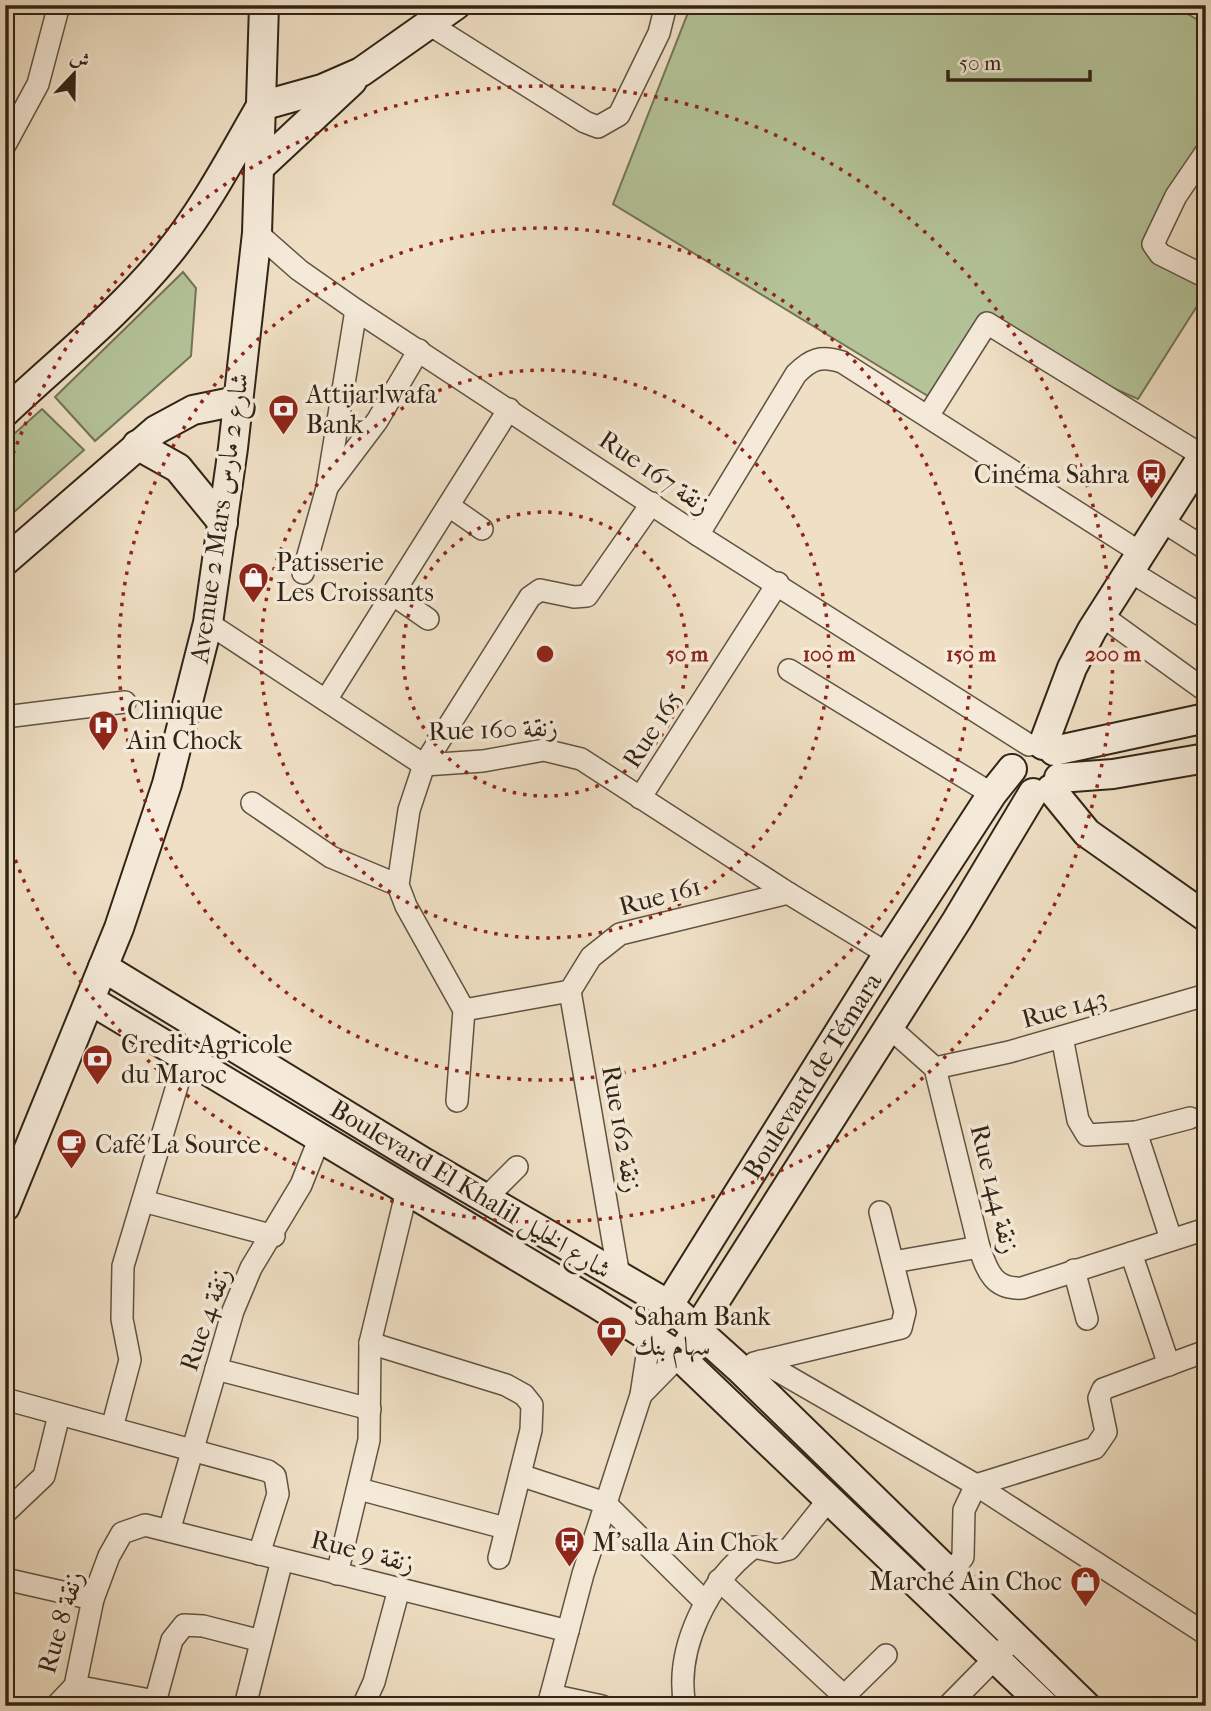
<svg xmlns="http://www.w3.org/2000/svg" width="1211" height="1711" viewBox="0 0 1211 1711" font-family="'IM FELL French Canon',Amiri,serif">
	<rect width="100%" height="100%" fill="#efdfc4"/>
	<filter id="stains"><feTurbulence type="fractalNoise" baseFrequency=".00286" numOctaves="4"/><feColorMatrix values="0 0 0 0 .2 0 0 0 0 .09 0 0 0 0 .02 0 0 0 .5 -.17"/></filter>
	<radialGradient id="worn" r=".72"><stop offset=".6" stop-color="#630" stop-opacity="0"/><stop offset="1" stop-color="#630" stop-opacity=".3"/></radialGradient>
	<g fill="#b4c398" stroke="#727457" stroke-width="2">
		<path d="M 691,5 L 815,5 L 828,11 L 832,5 L 1173,5 L 1206,25 L 1206,151 L 1150,250 L 1206,282 L 1206,292 L 1138,399 L 991,334 L 941,404 L 613,204 Z"/>
		<path d="M 183,272 L 196,288 L 191,356 L 95,441 L 55,397 Z"/>
		<path d="M 42,409 L 84,450 L 5,520 L 5,442 Z"/>
	</g>
	<g fill="none" stroke-linecap="round" stroke-linejoin="round">
		<defs>
			<g id="street">
				<path d="M 429,24 L 585,122 L 598,127 L 619,115 L 659,33 L 666,5"/>
				<path d="M 5,145 L 38,84 L 59,5"/>
				<path d="M 1206,152 L 1176,196 L 1153,244 L 1160,254 L 1206,277"/>
				<path d="M 257,233 L 299,270 L 356,310 L 698,535 L 1029,745"/>
				<path d="M 928,416 L 987,323 L 1203,456"/>
				<path d="M 328,486 L 377,421 L 419,350"/>
				<path d="M 449,506 L 482,529"/>
				<path d="M 1162,521 L 1206,549"/>
				<path d="M 698,535 L 796,374 C 811,359 821,355 842,362 L 1141,553"/>
				<path d="M 1128,570 L 1206,618"/>
				<path d="M 303,573 L 327,488 L 356,310"/>
				<path d="M 392,594 L 428,619"/>
				<path d="M 1101,615 L 1206,691"/>
				<path d="M 208,623 L 424,765 L 483,761 L 544,750 L 581,759 L 788,893 L 888,954"/>
				<path d="M 789,670 L 992,794"/>
				<path d="M 326,700 L 509,409"/>
				<path d="M 5,717 L 125,702"/>
				<path d="M 640,798 L 778,583"/>
				<path d="M 252,803 L 331,857 L 398,885"/>
				<path d="M 570,991 L 619,1276"/>
				<path d="M 570,991 L 591,957 L 620,934 L 788,893"/>
				<path d="M 464,1010 L 570,991"/>
				<path d="M 889,1027 L 935,1068 L 979,1247 C 987,1270 993,1290 1022,1288 L 1206,1229"/>
				<path d="M 1062,1037 L 1078,1120 L 1087,1135 L 1136,1132 L 1190,1118"/>
				<path d="M 935,1068 L 1009,1052 L 1206,995"/>
				<path d="M 457,1101 L 464,1010 L 406,906 L 398,885 L 409,810 L 424,765 L 530,597 L 540,590 L 574,597 L 587,596 L 652,503"/>
				<path d="M 1136,1132 L 1171,1239"/>
				<path d="M 486,1198 L 517,1167"/>
				<path d="M 143,1201 L 274,1236"/>
				<path d="M 1131,1253 L 1169,1365"/>
				<path d="M 893,1262 L 979,1247"/>
				<path d="M 1074,1270 L 1087,1319"/>
				<path d="M 370,1343 L 506,1385 L 524,1395 L 532,1405 L 531,1430 L 499,1558"/>
				<path d="M 761,1361 L 976,1485 L 1206,1634"/>
				<path d="M 754,1363 L 901,1328 L 905,1312 L 880,1212"/>
				<path d="M 216,1369 L 370,1409"/>
				<path d="M 641,1395 L 679,1356"/>
				<path d="M 5,1399 L 268,1471 L 275,1476 L 278,1494 L 259,1554"/>
				<path d="M 112,1428 L 130,1360 L 122,1319 L 123,1266 L 186,1056"/>
				<path d="M 520,1475 L 605,1503 L 705,1602"/>
				<path d="M 359,1489 L 505,1528"/>
				<path d="M 5,1513 L 44,1476 L 59,1415"/>
				<path d="M 169,1531 L 233,1311 L 251,1268 L 301,1185 L 320,1137"/>
				<path d="M 337,1574 L 369,1440 L 370,1343 L 407,1190"/>
				<path d="M 950,1575 L 963,1557 L 964,1510 L 976,1485 L 1095,1448 L 1106,1432 L 1099,1398 L 1103,1389 L 1206,1351"/>
				<path d="M 5,1579 L 93,1599"/>
				<path d="M 719,1580 L 844,1696"/>
				<path d="M 75,1686 L 155,1701"/>
				<path d="M 551,1695 L 602,1706"/>
				<path d="M 835,1705 L 886,1655"/>
				<path d="M 56,1706 L 75,1686 L 93,1599 L 109,1556 L 122,1533 L 145,1525 L 169,1531 L 568,1631"/>
				<path d="M 154,1706 L 172,1640 L 184,1625 L 203,1626 L 261,1641"/>
				<path d="M 245,1706 L 282,1560"/>
				<path d="M 363,1706 L 374,1682 L 399,1589"/>
				<path d="M 548,1706 L 583,1574 L 641,1395 L 650,1336"/>
				<path d="M 685,1706 C 674,1649 708,1581 754,1547 L 777,1552 L 789,1549 L 829,1499"/>
				<path d="M 948,1706 L 1006,1647"/>
			</g>
			<g id="secondary">
				<path d="M 261,166 L 352,81"/>
				<path d="M 5,412 C 59,361 120,313 167,255 C 204,210 232,156 261,106 L 322,89 L 361,72 L 456,5"/>
				<path d="M 137,445 L 178,468 L 223,523"/>
				<path d="M 5,561 L 156,430 L 193,410 L 237,401"/>
				<path d="M 1043,745 L 1072,668 L 1092,630 L 1206,451"/>
				<path d="M 1054,751 L 1206,718"/>
				<path d="M 1059,778 L 1113,774 L 1206,758"/>
				<path d="M 1051,789 L 1087,833 L 1206,917"/>
				<path d="M 103,967 L 423,1162 L 669,1305 L 739,1368 L 1086,1706"/>
				<path d="M 90,1000 L 595,1303 L 679,1356 L 1045,1706"/>
				<path d="M 5,1207 L 119,928 L 167,784 L 208,623 L 233,448 L 257,233 L 264,5"/>
				<path id="s1" d="M 660,1319 L 888,954 L 992,794 L 1012,769"/>
				<path d="M 687,1345 L 957,920 L 1033,793"/>
			</g>
		</defs>
		<use href="#street" stroke="#605342" stroke-width="24"/>
		<use href="#secondary" stroke="#312416" stroke-width="32"/>
		<use href="#street" stroke="#f5ead9" stroke-width="21"/>
		<use href="#secondary" stroke="#f5ead9" stroke-width="28"/>
	</g>
	<g fill="none" stroke="#8f2418" stroke-width="3.5" stroke-dasharray="3.5 7">
		<circle cx="545" cy="654" r="142"/>
		<circle cx="545" cy="654" r="284"/>
		<circle cx="545" cy="654" r="426"/>
		<path d="M6 474A568 568 0 1 1 6 834"/>
	</g>
	<defs>
		<symbol id="bank-pin" viewBox="-11 -11 22 30"><path d="M0 17L-7.5 6A9.5 9.5 0 1 1 7.5 6Z" fill="#8f2418" stroke="#f5ead9"/><path d="M-6-4H6V4H-6ZM0-2.3a2.3 2.3 0 1 0 0 4.6a2.3 2.3 0 1 0 0-4.6Z" fill="#fff"/></symbol>
		<symbol id="bus-pin" viewBox="-11 -11 22 30"><path d="M0 17L-7.5 6A9.5 9.5 0 1 1 7.5 6Z" fill="#8f2418" stroke="#f5ead9"/><path d="M-5-6H5V4H4V6H2V4H-2V6H-4V4H-5ZM-3.5-4V0h7V-4ZM-3.5 1.2v1.5H-2V1.2ZM2 1.2v1.5H3.5V1.2Z" fill="#fff"/></symbol>
		<symbol id="shop-pin" viewBox="-11 -11 22 30"><path d="M0 17L-7.5 6A9.5 9.5 0 1 1 7.5 6Z" fill="#8f2418" stroke="#f5ead9"/><path d="M-5-2.5h2.3a2.7 3.5 0 0 1 5.4 0H5L5.5 6h-11ZM-1.5-2.5h3a1.5 2.3 0 0 0-3 0Z" fill="#fff"/></symbol>
		<symbol id="hospital-pin" viewBox="-11 -11 22 30"><path d="M0 17L-7.5 6A9.5 9.5 0 1 1 7.5 6Z" fill="#8f2418" stroke="#f5ead9"/><path d="M-5-5h3v3.5h4V-5h3V5h-3V1.5h-4V5h-3Z" fill="#fff"/></symbol>
		<symbol id="cafe-pin" viewBox="-11 -11 22 30"><path d="M0 17L-7.5 6A9.5 9.5 0 1 1 7.5 6Z" fill="#8f2418" stroke="#f5ead9"/><path d="M-5.5-4.5H6V0H3Q3 3.5 0 3.5H-2.5Q-5.5 3.5-5.5 0ZM3-3.2v2h1.7v-2ZM-6 4.5H4V6H-6Z" fill="#fff"/></symbol>
	</defs>
	<g fill-rule="evenodd">
		<use href="#bank-pin" x="266" y="392" width="35" height="47"/>
		<use href="#bus-pin" x="1134" y="456" width="35" height="47"/>
		<use href="#shop-pin" x="236" y="560" width="35" height="47"/>
		<use href="#hospital-pin" x="86" y="708" width="35" height="47"/>
		<use href="#bank-pin" x="80" y="1042" width="35" height="47"/>
		<use href="#cafe-pin" x="54" y="1126" width="35" height="47"/>
		<use href="#bank-pin" x="594" y="1314" width="35" height="47"/>
		<use href="#bus-pin" x="552" y="1524" width="35" height="47"/>
		<use href="#shop-pin" x="1068" y="1564" width="35" height="47"/>
	</g>
	<g text-anchor="middle" stroke-width="7" stroke-linejoin="round" paint-order="stroke">
		<g font-size="26" fill="#312416" stroke="#f5ead9" text-anchor="start">
			<text x="306" y="403">Attijarlwafa<tspan x="306" dy="30">Bank</tspan></text>
			<text x="1129" y="483" text-anchor="end">Cinéma Sahra</text>
			<text x="276" y="571">Patisserie<tspan x="276" dy="30">Les Croissants</tspan></text>
			<text x="127" y="719">Clinique<tspan x="127" dy="30">Ain Chock</tspan></text>
			<text x="121" y="1053">Credit Agricole<tspan x="121" dy="30">du Maroc</tspan></text>
			<text x="95" y="1153">Café La Source</text>
			<text x="634" y="1325">Saham Bank<tspan x="634" dy="30">سهام بنك</tspan></text>
			<text x="592" y="1551">M'salla Ain Chok</text>
			<text x="1062" y="1590" text-anchor="end">Marché Ain Choc</text>
		</g>
		<g font-size="26" fill="#312416" stroke="#f5ead9">
			<text transform="translate(655 472) rotate(34)" y="9">Rue 167 زنقة</text>
			<text transform="translate(219 518) rotate(-82)" y="9">Avenue 2 Mars شارع 2 مارس</text>
			<text transform="translate(493 729) rotate(-2)" y="9">Rue 160 زنقة</text>
			<text transform="translate(652 729) rotate(-57)" y="9">Rue 165</text>
			<text transform="translate(660 896) rotate(-15)" y="9">Rue 161</text>
			<text transform="translate(1064 1008) rotate(-15)" y="9">Rue 143</text>
			<text dy="9" stroke="none"><textPath href="#s1" startOffset="287">Boulevard de Témara</textPath></text>
			<text transform="translate(622 1129) rotate(80)" y="9">Rue 162 زنقة</text>
			<text transform="translate(471 1189) rotate(31)" y="9">Boulevard El Khalil شارع الخليل</text>
			<text transform="translate(995 1189) rotate(76)" y="9">Rue 144 زنقة</text>
			<text transform="translate(205 1319) rotate(-71)" y="9">Rue 4 زنقة</text>
			<text transform="translate(363 1551) rotate(14)" y="9">Rue 9 زنقة</text>
			<text transform="translate(60 1622) rotate(-74)" y="9">Rue 8 زنقة</text>
		</g>
	</g>
	<circle cx="545" cy="654" r="10" fill="#8f2418" stroke="#f5ead9" stroke-width="3.5"/>
	<g font-size="21" text-anchor="middle" font-weight="bold" fill="#8f2418" stroke="#f5ead9" stroke-width="7" stroke-linejoin="round" paint-order="stroke">
		<text x="687" y="661">50 m</text>
		<text x="829" y="661">100 m</text>
		<text x="971" y="661">150 m</text>
		<text x="1113" y="661">200 m</text>
	</g>
	<rect width="1211" height="1711" fill="none" stroke="#efdfc4" stroke-width="28"/>
	<rect x="7" y="7" width="1197" height="1697" fill="none" stroke="#312416" stroke-width="3.5"/>
	<rect x="14" y="14" width="1183" height="1683" fill="none" stroke="#312416" stroke-width="2"/>
	<g transform="translate(74 74) rotate(22)" stroke="#f5ead9" stroke-width="5" paint-order="stroke">
	<path d="M0-5L12 26L0 18L-12 26Z" fill="#312416"/>
	<text y="-10" font-size="19" font-weight="bold" text-anchor="middle" fill="#312416">ش</text>
	</g>
	<path d="M948 70v10h142v-10" fill="none" stroke="#312416" stroke-width="3.5"/>
	<text x="959" y="70" font-size="21" fill="#312416" stroke="#f5ead9" stroke-width="5" paint-order="stroke">50 m</text>
	<rect width="100%" height="100%" filter="url(#stains)"/>
	<rect width="100%" height="100%" fill="url(#worn)"/>
</svg>
